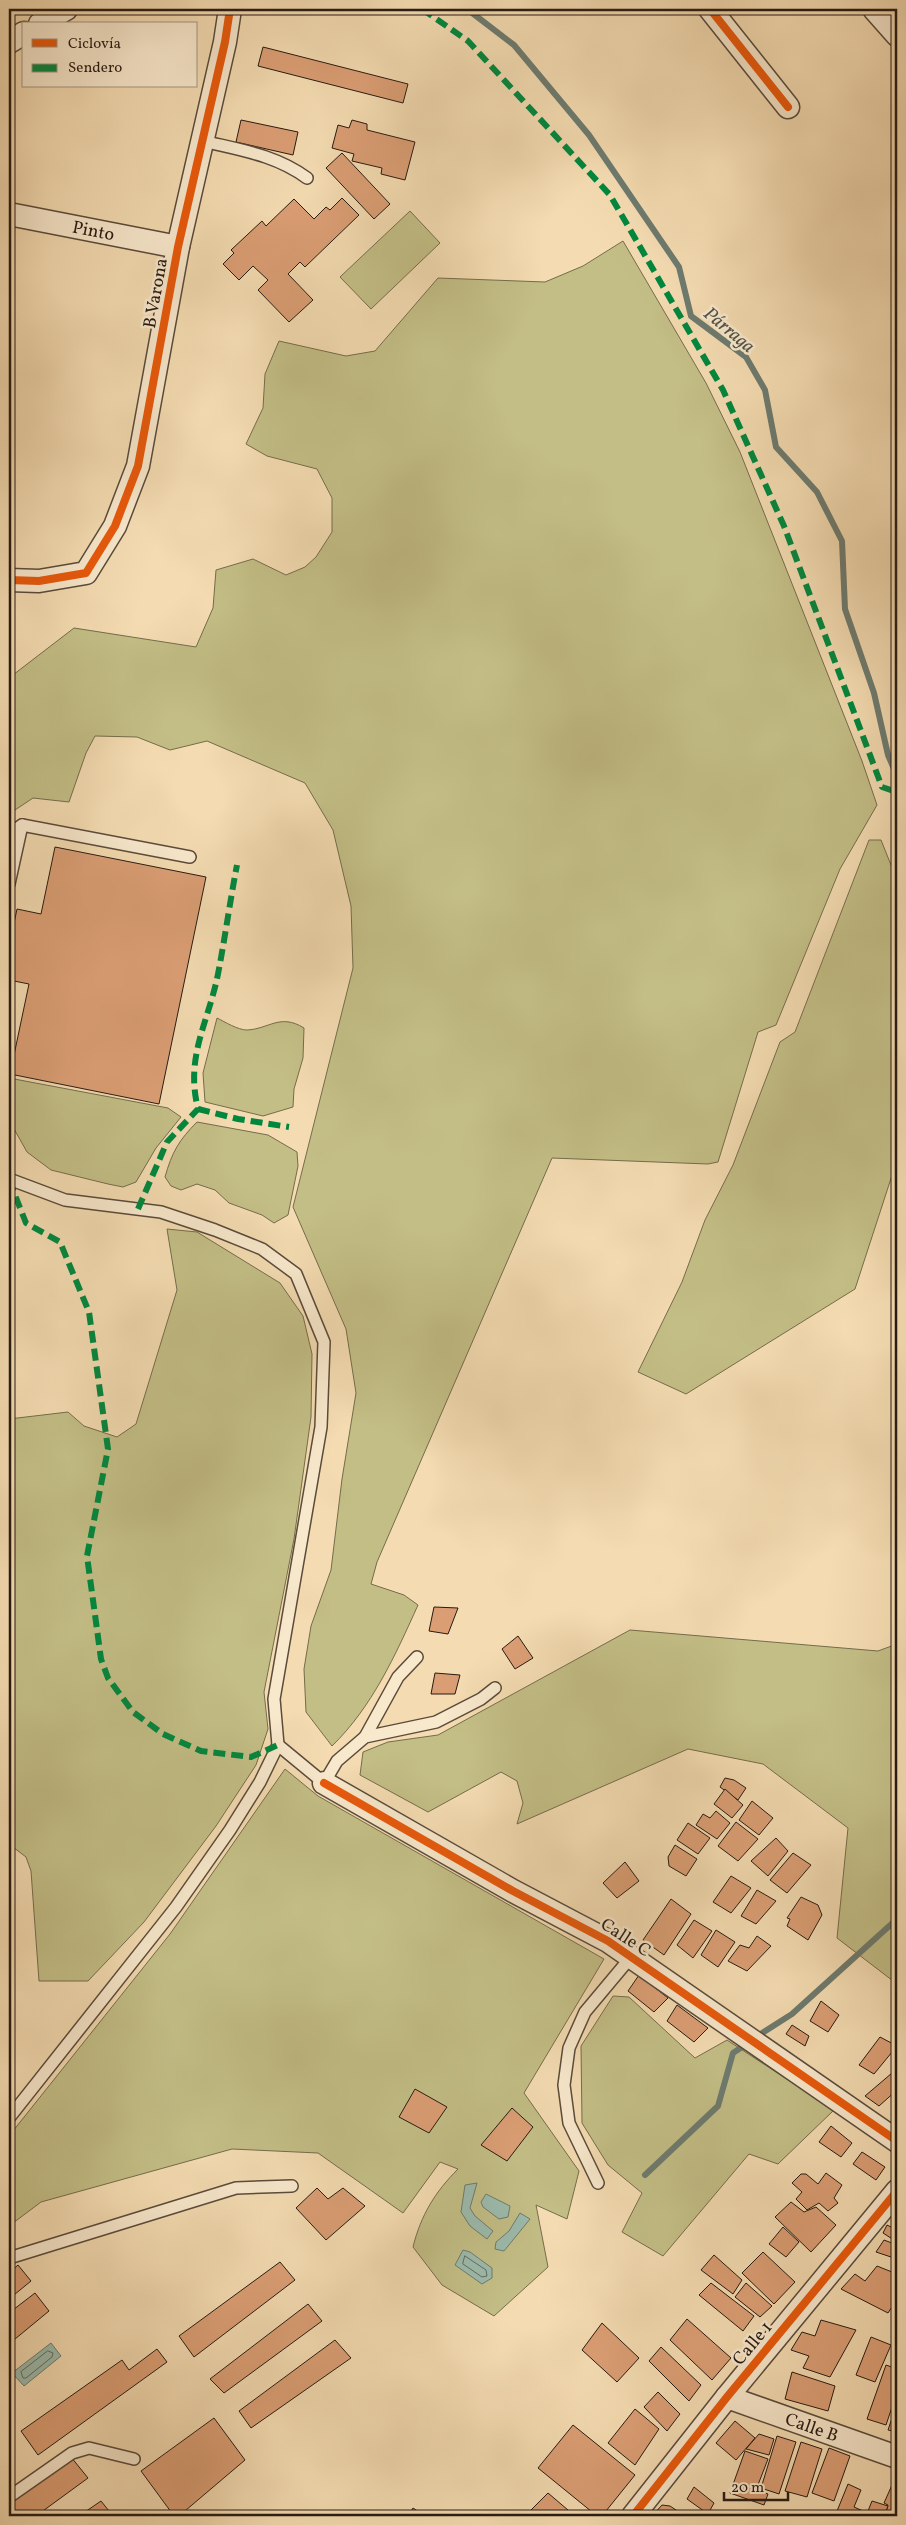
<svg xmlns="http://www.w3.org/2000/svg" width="906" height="2525" viewBox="0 0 906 2525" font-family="Vollkorn,serif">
	<rect width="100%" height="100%" fill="#f4dbb1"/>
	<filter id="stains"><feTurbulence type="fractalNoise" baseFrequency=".004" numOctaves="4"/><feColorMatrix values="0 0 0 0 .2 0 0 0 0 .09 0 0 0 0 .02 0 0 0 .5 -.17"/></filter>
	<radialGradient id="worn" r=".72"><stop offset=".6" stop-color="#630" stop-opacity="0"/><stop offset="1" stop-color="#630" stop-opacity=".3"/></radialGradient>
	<g fill="#c3be86" stroke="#756c4c">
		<path d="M 410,211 L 440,243 L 371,309 L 340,277 Z"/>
		<path d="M 623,241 L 706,383 L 740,452 L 862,761 L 877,805 L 840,869 L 776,1025 L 758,1032 L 718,1162 L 708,1164 L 552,1158 L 377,1562 L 371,1584 L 404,1595 L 418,1605 C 395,1656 372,1707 332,1746 L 306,1712 L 304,1669 L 311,1626 L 331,1570 L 342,1479 L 356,1393 L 346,1329 L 293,1207 L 353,968 L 351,906 L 333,830 L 305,783 L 207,741 L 170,750 L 137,737 L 95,736 L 86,753 L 69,802 L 33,798 L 9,814 L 9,678 L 74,628 L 196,647 L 213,608 L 216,570 L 253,559 L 286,575 L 305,567 L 316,557 L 332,532 L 332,498 L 317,469 L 267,456 L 246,444 L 263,408 L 265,374 L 279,341 L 346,356 L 375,351 L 438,278 L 545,282 L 583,266 Z"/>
		<path d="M 869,840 L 881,840 L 897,880 L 897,1160 L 855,1289 L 686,1394 L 638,1372 L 682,1282 L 705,1220 L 733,1165 L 780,1042 L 795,1032 Z"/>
		<path d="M 217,1018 C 225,1022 238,1030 247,1030 C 269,1029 280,1013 304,1028 L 303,1058 L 294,1089 L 293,1107 L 263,1116 L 205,1102 L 203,1073 Z"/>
		<path d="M 9,1078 L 168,1108 L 181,1117 L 156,1148 L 136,1182 L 123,1187 L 108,1184 L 51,1170 L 27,1152 L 9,1120 Z"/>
		<path d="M 197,1122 L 268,1135 L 297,1152 L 298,1166 L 288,1215 L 274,1223 L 262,1215 L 229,1203 L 215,1190 L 197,1184 L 181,1190 L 171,1186 L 165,1177 C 172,1152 179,1140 197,1122 Z"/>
		<path d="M 167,1229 L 197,1232 L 280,1283 L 303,1316 L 312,1354 L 311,1417 L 294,1539 L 264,1692 L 268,1729 L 256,1765 L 216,1826 L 144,1922 L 88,1981 L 39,1981 L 31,1871 L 26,1857 L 9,1844 L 9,1419 L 68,1412 L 84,1426 L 117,1437 L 136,1424 L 177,1290 Z"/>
		<path d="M 630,1630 L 878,1651 L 897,1644 L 897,1984 L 837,1938 L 848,1828 L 763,1764 L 688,1749 L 517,1824 L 523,1803 L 517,1781 L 501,1772 L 428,1812 L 360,1775 L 363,1752 L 388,1742 L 438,1735 Z"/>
		<path d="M 285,1769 L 318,1796 L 604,1959 L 524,2093 L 579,2171 L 567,2219 L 536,2205 L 548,2267 L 494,2316 L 442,2285 L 413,2247 C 421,2215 435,2192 458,2169 L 440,2162 L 403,2213 L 318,2153 L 232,2149 L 41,2202 L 9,2226 L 9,2136 L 170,1934 Z"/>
		<path d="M 613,1996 L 629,1997 L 695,2058 L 727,2040 L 834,2110 L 778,2164 L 749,2154 L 663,2256 L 622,2232 L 642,2193 L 608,2165 L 582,2123 L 581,2046 Z"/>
	</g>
	<g fill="#9cbbad" stroke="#6d7b6f">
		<path d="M 477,2183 L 470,2208 L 475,2216 L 493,2231 L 487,2239 L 470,2226 L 461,2212 L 465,2185 Z"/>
		<path d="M 486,2194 L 510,2206 L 508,2217 L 499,2219 L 483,2207 L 481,2202 Z"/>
		<path d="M 520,2213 L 530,2219 L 504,2251 L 495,2249 L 496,2242 L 509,2231 Z"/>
		<path d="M 463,2250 L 470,2252 L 492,2268 L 492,2278 L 482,2284 L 455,2265 Z"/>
		<path d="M 51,2343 L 61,2356 L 24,2386 L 12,2373 Z"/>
	</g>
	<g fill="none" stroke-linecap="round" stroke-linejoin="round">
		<g stroke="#626b60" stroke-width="1">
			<path d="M 465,2256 L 486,2270 L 487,2276 L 482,2277 L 463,2264 Z"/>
			<path d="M 48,2351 L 53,2353 L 52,2357 L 26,2378 L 23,2378 L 21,2372 Z"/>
		</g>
		<g stroke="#6d7b6f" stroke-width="6">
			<path d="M 467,9 L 514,45 L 589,135 L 679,267 L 691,316 L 746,357 L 765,390 L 776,447 L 817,492 L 842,541 L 845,609 L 874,693 L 888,755 L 897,776"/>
			<path d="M 756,2037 L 792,2014 L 897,1919"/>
			<path d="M 645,2175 L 718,2106 L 733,2053 L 748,2043"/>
		</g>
	</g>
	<g fill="#db9e74" stroke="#271b13">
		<path d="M 263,47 L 408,84 L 403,103 L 258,66 Z"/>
		<path d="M 241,120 L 298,132 L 293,155 L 236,142 Z"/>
		<path d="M 352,120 L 367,124 L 367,130 L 415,142 L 405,180 L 381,174 L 382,168 L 352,161 L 354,154 L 332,148 L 338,125 L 349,128 Z"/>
		<path d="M 342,153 L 390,204 L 374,219 L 326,168 Z"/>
		<path d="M 342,198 L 359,215 L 305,267 L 300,262 L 288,274 L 313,300 L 289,322 L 258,290 L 268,280 L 253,266 L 239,280 L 223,264 L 234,253 L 231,250 L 262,221 L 266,226 L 294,199 L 314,219 L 326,207 L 330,210 Z"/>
		<path d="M 55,847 L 206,877 L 159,1104 L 10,1074 L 29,984 L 9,980 L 9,947 L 17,909 L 41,914 Z"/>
		<path d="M 434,1607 L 458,1608 L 448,1634 L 429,1631 Z"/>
		<path d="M 518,1636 L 533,1658 L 515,1669 L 502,1649 Z"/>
		<path d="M 435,1673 L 460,1675 L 455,1694 L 431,1694 Z"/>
		<path d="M 725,1778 L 734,1780 L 746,1788 L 738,1800 L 720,1787 Z"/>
		<path d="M 725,1789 L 743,1805 L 732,1818 L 714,1804 Z"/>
		<path d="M 752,1801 L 773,1818 L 759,1835 L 739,1820 Z"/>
		<path d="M 716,1811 L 730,1823 L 717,1839 L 696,1825 L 703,1814 L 710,1818 Z"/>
		<path d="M 736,1822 L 758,1839 L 738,1861 L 718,1846 Z"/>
		<path d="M 688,1823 L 710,1838 L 698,1854 L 677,1840 Z"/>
		<path d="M 776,1838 L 788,1851 L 768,1876 L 751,1861 Z"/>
		<path d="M 675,1845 L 697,1859 L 686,1876 L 669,1866 L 668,1857 Z"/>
		<path d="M 793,1853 L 811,1865 L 787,1893 L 770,1880 Z"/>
		<path d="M 625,1862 L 639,1881 L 617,1898 L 603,1883 Z"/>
		<path d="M 731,1876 L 751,1888 L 731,1913 L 713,1902 Z"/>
		<path d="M 757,1890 L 776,1901 L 756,1924 L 741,1916 Z"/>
		<path d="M 801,1897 L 818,1905 L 822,1915 L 808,1940 L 787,1926 L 790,1919 L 787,1918 Z"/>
		<path d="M 671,1899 L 691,1914 L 664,1955 L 643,1940 Z"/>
		<path d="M 694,1920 L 712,1931 L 693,1958 L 677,1945 Z"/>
		<path d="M 716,1930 L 735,1942 L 718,1967 L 701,1955 Z"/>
		<path d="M 757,1936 L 771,1946 L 747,1971 L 728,1961 L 740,1945 L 749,1948 Z"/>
		<path d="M 639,1975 L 668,1998 L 654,2012 L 628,1991 Z"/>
		<path d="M 821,2001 L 839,2015 L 828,2032 L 810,2021 Z"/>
		<path d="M 677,2005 L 708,2028 L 694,2042 L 667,2021 Z"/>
		<path d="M 792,2025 L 809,2036 L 805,2046 L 786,2034 Z"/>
		<path d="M 880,2037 L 897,2046 L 874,2074 L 859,2065 Z"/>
		<path d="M 892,2073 L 897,2078 L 897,2090 L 879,2106 L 865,2096 Z"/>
		<path d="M 415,2089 L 447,2107 L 429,2133 L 399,2117 Z"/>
		<path d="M 512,2108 L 533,2127 L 507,2161 L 481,2145 Z"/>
		<path d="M 831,2126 L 852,2143 L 841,2157 L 819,2142 Z"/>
		<path d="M 862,2152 L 885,2167 L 876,2180 L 853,2164 Z"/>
		<path d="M 826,2173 L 842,2185 L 834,2198 L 838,2203 L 828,2211 L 819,2203 L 807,2210 L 796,2199 L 802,2192 L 792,2183 L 801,2174 L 806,2174 L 818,2184 Z"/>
		<path d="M 317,2188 L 328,2199 L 343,2188 L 365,2206 L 326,2240 L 296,2208 Z"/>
		<path d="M 791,2202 L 804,2212 L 816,2207 L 836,2225 L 811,2252 L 775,2217 Z"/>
		<path d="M 887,2225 L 897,2230 L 897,2242 L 883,2233 Z"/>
		<path d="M 783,2227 L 799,2242 L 786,2257 L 769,2244 Z"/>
		<path d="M 884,2240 L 897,2245 L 897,2259 L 876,2252 Z"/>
		<path d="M 763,2252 L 795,2282 L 774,2304 L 742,2273 Z"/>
		<path d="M 714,2255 L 742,2280 L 733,2294 L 701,2270 Z"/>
		<path d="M 280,2262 L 295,2280 L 194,2357 L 179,2336 Z"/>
		<path d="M 18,2265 L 31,2281 L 9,2299 L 9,2273 Z"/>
		<path d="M 877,2266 L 897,2274 L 897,2299 L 888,2313 L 841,2289 L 855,2274 L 865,2281 Z"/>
		<path d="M 711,2283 L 754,2316 L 743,2331 L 699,2295 Z"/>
		<path d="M 746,2283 L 772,2306 L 760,2317 L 735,2297 Z"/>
		<path d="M 35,2293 L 49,2311 L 9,2344 L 9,2313 Z"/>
		<path d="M 308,2304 L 322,2321 L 224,2393 L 210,2379 Z"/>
		<path d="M 687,2319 L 731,2358 L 712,2380 L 670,2340 Z"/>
		<path d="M 821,2320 L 856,2330 L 830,2377 L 803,2368 L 809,2356 L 791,2350 L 802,2332 L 815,2336 Z"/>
		<path d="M 602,2323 L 639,2358 L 617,2382 L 582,2350 Z"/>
		<path d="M 871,2337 L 891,2345 L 875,2382 L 856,2375 Z"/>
		<path d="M 335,2340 L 351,2358 L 251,2428 L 239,2411 Z"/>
		<path d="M 661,2347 L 701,2385 L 689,2401 L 649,2361 Z"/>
		<path d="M 157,2349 L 167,2362 L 38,2455 L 21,2431 L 122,2360 L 129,2370 Z"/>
		<path d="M 886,2365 L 897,2369 L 897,2392 L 886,2425 L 867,2419 Z"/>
		<path d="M 792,2372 L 835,2386 L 828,2411 L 785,2399 Z"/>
		<path d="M 658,2392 L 680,2414 L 667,2431 L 644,2407 Z"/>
		<path d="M 897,2403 L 897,2432 L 888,2430 Z"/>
		<path d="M 635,2409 L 659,2429 L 635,2465 L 608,2443 Z"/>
		<path d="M 214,2418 L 245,2460 L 179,2516 L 174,2516 L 141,2471 Z"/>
		<path d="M 735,2421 L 755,2438 L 736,2460 L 716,2443 Z"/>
		<path d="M 573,2425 L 635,2475 L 602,2516 L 597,2516 L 538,2468 Z"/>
		<path d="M 759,2434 L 774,2439 L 769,2455 L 746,2449 Z"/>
		<path d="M 777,2436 L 796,2442 L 779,2494 L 761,2488 Z"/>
		<path d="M 801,2442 L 822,2449 L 807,2497 L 785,2491 Z"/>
		<path d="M 829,2448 L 850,2456 L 834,2501 L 812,2493 Z"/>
		<path d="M 745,2451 L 768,2459 L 756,2490 L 768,2494 L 764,2505 L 730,2493 Z"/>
		<path d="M 71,2457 L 88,2478 L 36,2516 L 9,2516 L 9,2502 Z"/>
		<path d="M 848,2484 L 861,2490 L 854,2507 L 863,2511 L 861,2516 L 835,2516 Z"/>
		<path d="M 892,2485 L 897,2486 L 897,2516 L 885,2516 L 888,2505 L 884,2503 Z"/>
		<path d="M 694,2487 L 714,2503 L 708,2514 L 687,2499 Z"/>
		<path d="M 548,2493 L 575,2516 L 536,2516 L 530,2511 Z"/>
		<path d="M 101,2501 L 113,2516 L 79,2516 Z"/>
		<path d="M 872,2501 L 888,2506 L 884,2516 L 866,2516 Z"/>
		<path d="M 662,2505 L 670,2506 L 685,2516 L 652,2516 Z"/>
		<path d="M 413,2508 L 425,2516 L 408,2516 Z"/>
	</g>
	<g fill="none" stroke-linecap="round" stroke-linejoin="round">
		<defs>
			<g id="service">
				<path d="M 203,141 C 240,150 276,155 307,178"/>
				<path d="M 9,834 L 22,825"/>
				<path d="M 9,884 L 22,825 L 190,857"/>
				<path d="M 9,1179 L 65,1200 L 161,1212 L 215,1230 L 262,1249 L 296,1274 L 324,1342 L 321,1427 L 274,1699 L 278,1745 L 260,1782 L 230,1830 L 176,1907 L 9,2118"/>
				<path d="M 365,1737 L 398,1677 L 417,1657"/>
				<path d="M 278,1745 L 324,1783 L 337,1761 L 365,1737 L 436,1722 L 481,1699 L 495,1688"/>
				<path d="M 598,2183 L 569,2123 L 564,2085 L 569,2048 L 585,2012 L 631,1957"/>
				<path d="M 9,2258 L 236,2188 L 292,2186"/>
				<path d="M 9,2497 L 72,2453 L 89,2448 L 134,2459"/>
			</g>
			<g id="minor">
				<path d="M 710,9 L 788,107"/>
				<path d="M 874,9 L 897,35"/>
				<path d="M 40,24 L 66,9"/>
				<path d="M 9,42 L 24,33"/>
				<path id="s1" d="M 9,214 L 178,247"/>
				<path d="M 9,580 L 39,581 L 86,573 L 115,526 L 138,466 L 178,247 L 225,42 L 230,9"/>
				<path d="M 324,1783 L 513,1891 L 608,1941 L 897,2141"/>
				<path id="s2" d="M 727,2397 L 897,2457"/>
				<path d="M 633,2516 L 727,2397 L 897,2191"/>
			</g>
		</defs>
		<use href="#service" stroke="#5a4b3a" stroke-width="14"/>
		<use href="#minor" stroke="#5a4b3a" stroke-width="25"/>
		<use href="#service" stroke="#f8e8cc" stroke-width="11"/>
		<use href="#minor" stroke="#f8e8cc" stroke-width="22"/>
		<g stroke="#00873e" stroke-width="6" stroke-dasharray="12 6" stroke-linecap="butt">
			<path d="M 422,9 L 468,41 L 610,195 L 723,390 L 784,526 L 882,787 L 897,792"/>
			<path d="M 198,1109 L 238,1119 L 289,1127"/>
			<path d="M 9,1180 L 26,1223 L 60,1242 L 89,1312 L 108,1449 L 87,1556 L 101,1659 L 108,1678 L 133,1712 L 163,1734 L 201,1751 L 251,1757 L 278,1745"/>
			<path d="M 138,1209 L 167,1142 L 198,1109 C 185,1056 208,1024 218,974 C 225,938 230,901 237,865"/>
		</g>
		<defs>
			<g id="cycleway">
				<path d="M 710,9 L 788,107"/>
				<path d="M 9,580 L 39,581 L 86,573 L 115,526 L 138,466 L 178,247 L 225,42 L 230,9"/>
				<path d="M 324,1783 L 513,1891 L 608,1941 L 897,2141"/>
				<path d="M 633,2516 L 727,2397 L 897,2191"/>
			</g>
		</defs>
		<use href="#cycleway" stroke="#f8e8cc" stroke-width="11"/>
		<use href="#cycleway" stroke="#e8590c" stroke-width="8"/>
	</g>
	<g text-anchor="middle" stroke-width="5" stroke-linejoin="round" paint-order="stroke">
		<g font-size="18" fill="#271b13" stroke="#f8e8cc">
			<text dy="6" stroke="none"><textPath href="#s1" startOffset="86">Pinto</textPath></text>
			<text transform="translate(155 293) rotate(-80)" y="6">B Varona</text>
			<text transform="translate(626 1937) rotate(33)" y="6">Calle C</text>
			<text transform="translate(752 2343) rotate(-50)" y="6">Calle 1</text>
			<text dy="6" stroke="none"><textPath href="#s2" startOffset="90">Calle B</textPath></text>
		</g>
		<g font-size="19" font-style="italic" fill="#505349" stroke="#f8e8cc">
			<text transform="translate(730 329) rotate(40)" y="7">Párraga</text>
		</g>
	</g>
	<rect width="906" height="2525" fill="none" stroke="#f4dbb1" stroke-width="30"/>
	<rect x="10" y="10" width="886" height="2505" fill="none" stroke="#271b13" stroke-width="2.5"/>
	<rect x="15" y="15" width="876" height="2495" fill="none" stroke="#271b13"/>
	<rect x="22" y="22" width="175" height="65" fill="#f8e8cc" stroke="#a49682"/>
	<rect x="32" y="39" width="25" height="8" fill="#e8590c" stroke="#a49682"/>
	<text x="68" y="48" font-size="15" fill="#271b13">Ciclovía</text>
	<rect x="32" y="64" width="25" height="8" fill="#00873e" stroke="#a49682"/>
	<text x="68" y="72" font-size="15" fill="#271b13">Sendero</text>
	<path d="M724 2492v8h64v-8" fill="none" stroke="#271b13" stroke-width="2.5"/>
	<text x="731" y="2492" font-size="15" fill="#271b13" stroke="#f8e8cc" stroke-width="4" paint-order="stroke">20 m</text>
	<rect width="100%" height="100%" filter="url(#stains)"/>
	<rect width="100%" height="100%" fill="url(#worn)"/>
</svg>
